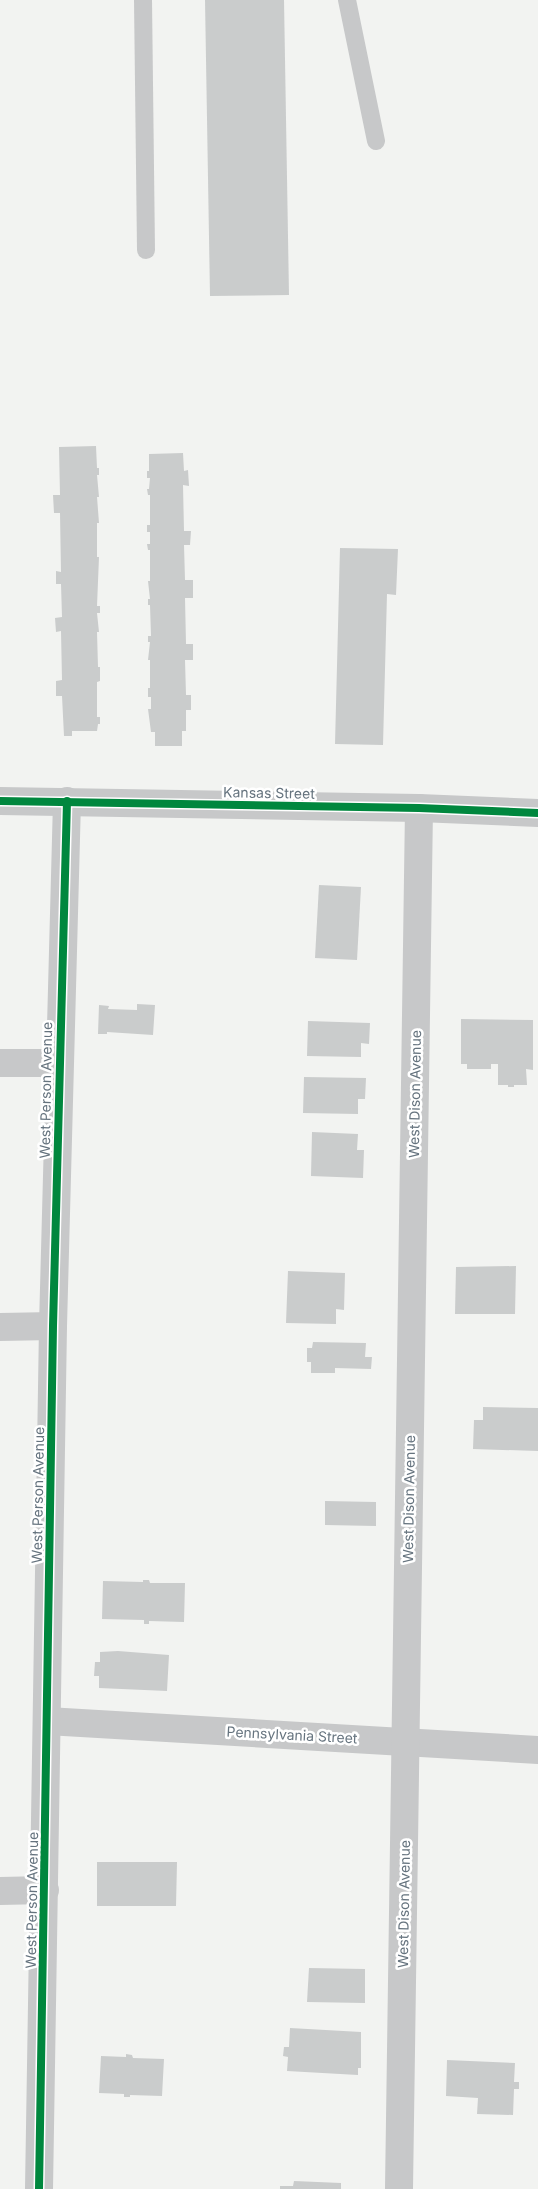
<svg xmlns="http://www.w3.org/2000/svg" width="538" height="2189" viewBox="0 0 538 2189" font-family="Inter,sans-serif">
	<rect width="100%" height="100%" fill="#f2f3f1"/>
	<g fill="#cacccc">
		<path d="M 205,0 L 284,0 L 289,295 L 210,296 Z"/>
		<path d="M 96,446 L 97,468 L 99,468 L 99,475 L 97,475 L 99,497 L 97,497 L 99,523 L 97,523 L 97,557 L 99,557 L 97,606 L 100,606 L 100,613 L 97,613 L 99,632 L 97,632 L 98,667 L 100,667 L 100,681 L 97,682 L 97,717 L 100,717 L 100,724 L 98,724 L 97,731 L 72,731 L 72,736 L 64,736 L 62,696 L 56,696 L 56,681 L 62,680 L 61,631 L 56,632 L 55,618 L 62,617 L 61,584 L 56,584 L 56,571 L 61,572 L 60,513 L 54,513 L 53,495 L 60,495 L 59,447 Z"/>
		<path d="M 183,453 L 184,471 L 188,470 L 189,486 L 183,485 L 184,531 L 191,531 L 190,545 L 184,545 L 185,580 L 193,580 L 193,598 L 185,598 L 186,644 L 193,644 L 193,660 L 185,660 L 186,695 L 191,695 L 191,710 L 186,710 L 186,731 L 182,731 L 182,746 L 155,746 L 155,732 L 151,732 L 148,709 L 151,709 L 151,697 L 148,697 L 148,688 L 150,688 L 150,660 L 148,660 L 150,642 L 148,642 L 148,636 L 151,636 L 150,605 L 148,605 L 148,599 L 150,599 L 148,581 L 150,581 L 150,550 L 148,550 L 147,544 L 150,544 L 150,532 L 147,532 L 147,525 L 150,525 L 150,495 L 148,495 L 147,489 L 149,489 L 150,478 L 147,478 L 147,471 L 149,471 L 149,454 Z"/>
		<path d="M 340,548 L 398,549 L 396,595 L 387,594 L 383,745 L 335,744 Z"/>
		<path d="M 319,885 L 361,887 L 357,960 L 315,958 Z"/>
		<path d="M 137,1004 L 155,1005 L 153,1035 L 107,1032 L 107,1034 L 98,1034 L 99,1005 L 109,1006 L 108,1009 L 137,1010 Z"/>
		<path d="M 461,1019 L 533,1020 L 533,1070 L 526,1069 L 527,1085 L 514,1085 L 514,1087 L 508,1087 L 508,1085 L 498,1085 L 498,1064 L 491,1064 L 491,1069 L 467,1069 L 467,1064 L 461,1064 Z"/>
		<path d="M 308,1021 L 370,1023 L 369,1044 L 361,1043 L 361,1057 L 307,1056 Z"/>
		<path d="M 304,1077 L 366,1078 L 365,1099 L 358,1099 L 358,1114 L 303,1113 Z"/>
		<path d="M 312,1132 L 358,1134 L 357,1150 L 364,1150 L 363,1178 L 311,1176 Z"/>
		<path d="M 516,1266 L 515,1314 L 455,1314 L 456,1267 Z"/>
		<path d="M 288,1271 L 345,1273 L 344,1310 L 336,1309 L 336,1324 L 286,1323 Z"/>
		<path d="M 313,1342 L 366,1343 L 365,1357 L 372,1357 L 371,1369 L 335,1368 L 335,1373 L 311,1373 L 311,1362 L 307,1362 L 307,1348 L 312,1348 Z"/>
		<path d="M 483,1407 L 538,1408 L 538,1451 L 473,1449 L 474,1420 L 483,1420 Z"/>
		<path d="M 325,1501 L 376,1502 L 376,1526 L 325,1525 Z"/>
		<path d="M 143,1580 L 149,1580 L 150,1583 L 185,1583 L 184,1622 L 149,1621 L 149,1624 L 144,1624 L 144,1620 L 102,1619 L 103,1581 L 143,1582 Z"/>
		<path d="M 118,1651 L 169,1655 L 167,1691 L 99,1688 L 99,1676 L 94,1676 L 95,1662 L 100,1662 L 100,1652 Z"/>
		<path d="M 97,1862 L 177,1862 L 176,1906 L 97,1906 Z"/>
		<path d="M 309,1968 L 365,1969 L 365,2003 L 307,2002 Z"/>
		<path d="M 290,2028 L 361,2032 L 361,2068 L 358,2068 L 358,2075 L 287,2071 L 288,2057 L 283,2056 L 284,2047 L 289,2047 Z"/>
		<path d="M 126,2054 L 132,2055 L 133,2058 L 164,2059 L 162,2096 L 130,2095 L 130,2097 L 124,2097 L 124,2094 L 99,2093 L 101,2056 L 126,2057 Z"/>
		<path d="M 447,2060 L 515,2063 L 514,2082 L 519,2082 L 519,2089 L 514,2089 L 513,2115 L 477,2114 L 478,2098 L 446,2096 Z"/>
		<path d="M 294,2181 L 341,2183 L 341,2189 L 280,2189 L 280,2186 L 293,2186 Z"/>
	</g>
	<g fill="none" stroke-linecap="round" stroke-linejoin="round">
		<g stroke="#c7c8c9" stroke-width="18">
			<path d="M 143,0 L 146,250"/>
			<path d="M 347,0 L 376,141"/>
		</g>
		<g stroke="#c7c8c9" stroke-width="28">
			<path d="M 0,1063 L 59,1063"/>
			<path d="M 0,1327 L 53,1326"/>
			<path d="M 47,1721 L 538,1750"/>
			<path d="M 0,1891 L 45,1890"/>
			<path d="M 399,2189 L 419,808"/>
		</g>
		<g stroke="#c7c8c9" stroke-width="28">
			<path d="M 0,801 L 419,808 L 538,813"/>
			<path d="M 39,2189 L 53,1326 L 67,801"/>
		</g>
		<defs>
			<g id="cycleway">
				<path d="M 0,801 L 419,808 L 538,813"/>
				<path d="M 39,2189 L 53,1326 L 67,801"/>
			</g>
		</defs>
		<use href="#cycleway" stroke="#fff" stroke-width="11"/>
		<use href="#cycleway" stroke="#00873e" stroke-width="8"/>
	</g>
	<g text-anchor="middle" stroke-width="5" stroke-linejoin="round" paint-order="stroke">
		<g font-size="14" fill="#65737e" stroke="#fff">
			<text transform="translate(269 793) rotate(1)" y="5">Kansas Street</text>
			<text transform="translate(46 1090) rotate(-89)" y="5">West Person Avenue</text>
			<text transform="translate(415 1094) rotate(-89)" y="5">West Dison Avenue</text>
			<text transform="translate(38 1495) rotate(-89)" y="5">West Person Avenue</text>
			<text transform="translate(409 1499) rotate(-89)" y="5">West Dison Avenue</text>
			<text transform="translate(292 1735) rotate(3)" y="5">Pennsylvania Street</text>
			<text transform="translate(32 1900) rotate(-89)" y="5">West Person Avenue</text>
			<text transform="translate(404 1904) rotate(-89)" y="5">West Dison Avenue</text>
		</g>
	</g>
</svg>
